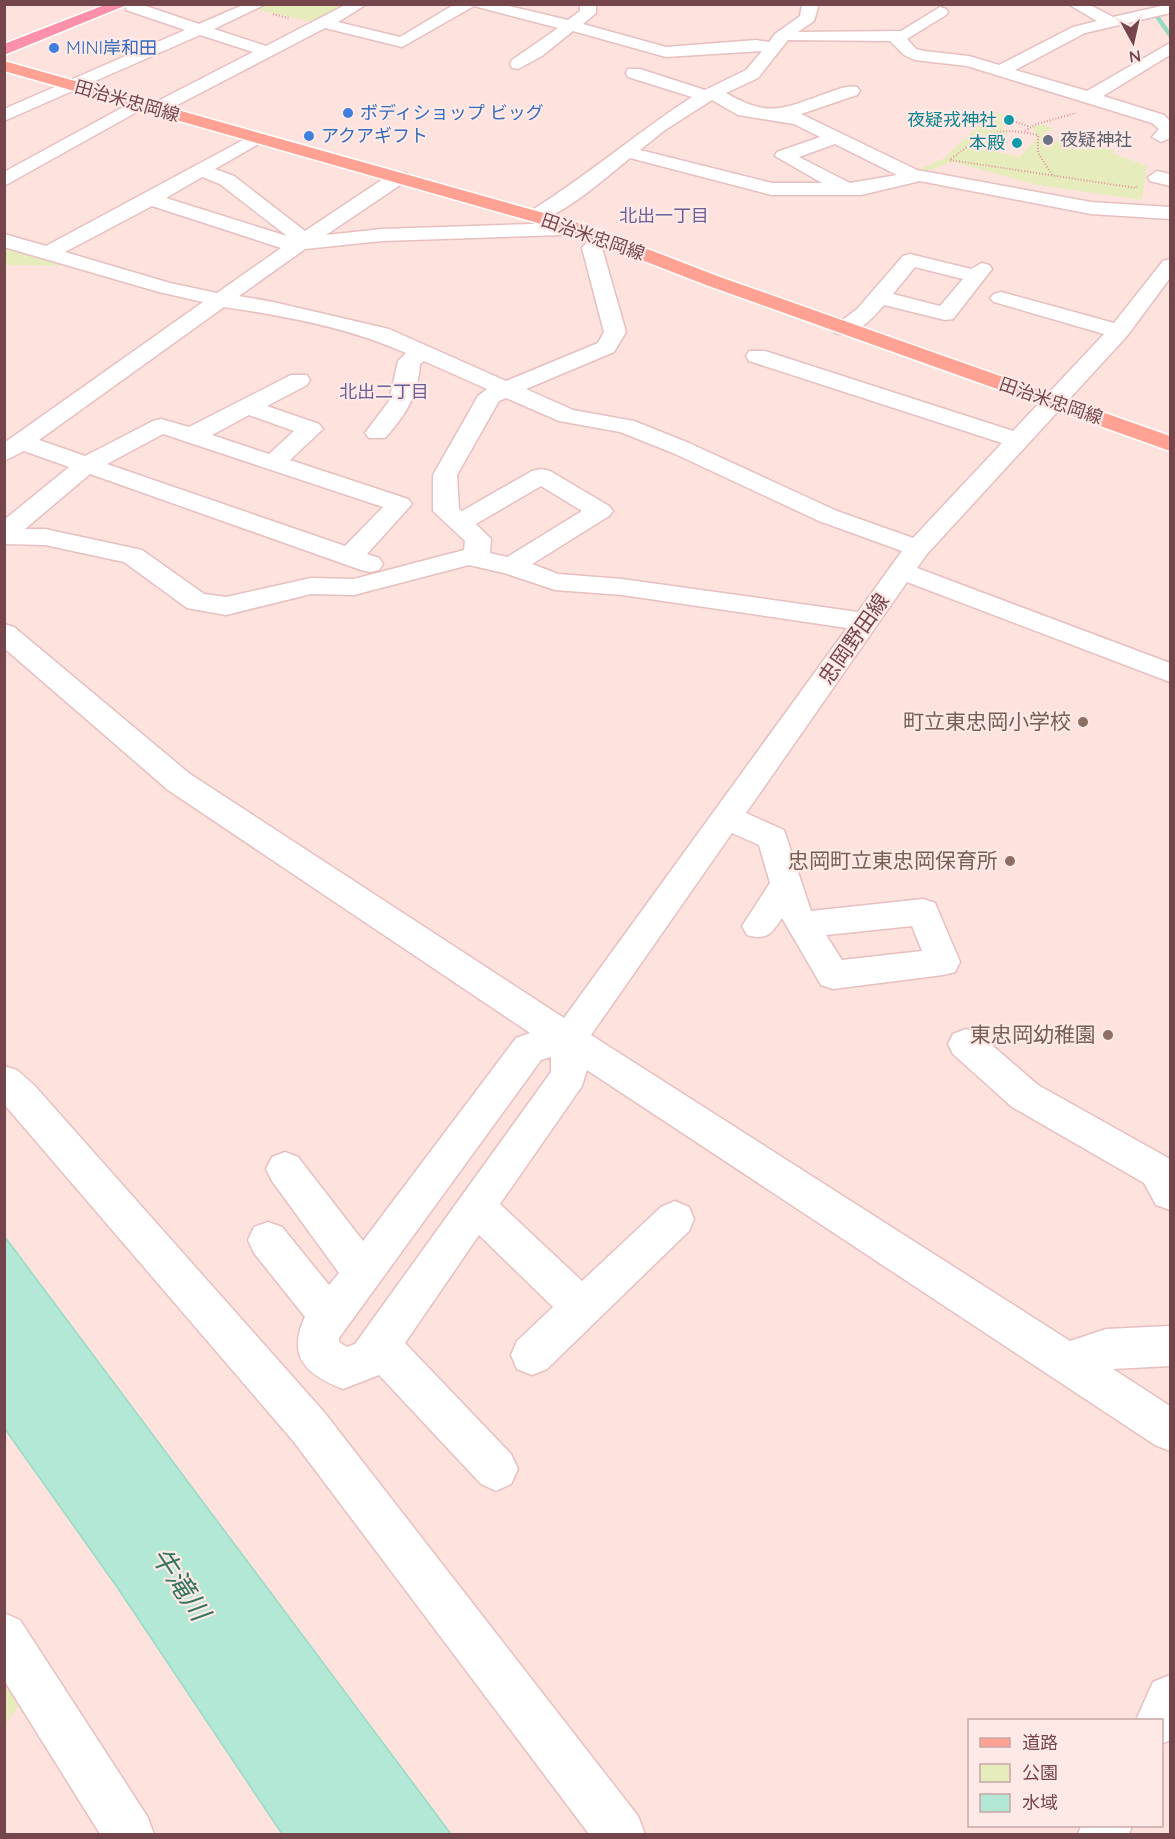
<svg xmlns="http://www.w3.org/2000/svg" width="1175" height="1839" viewBox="0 0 1175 1839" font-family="Quicksand,'Noto Sans JP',sans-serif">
	<rect width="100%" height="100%" fill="#fee2de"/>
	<g fill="#e7ecbc">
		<path d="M 267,5 L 351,5 L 312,22 L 259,10 L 259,8 Z"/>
		<path d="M 994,112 L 1005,115 L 1000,122 L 1010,124 L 1001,128 L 1008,132 L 999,142 L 1004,144 L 998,152 L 1019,157 L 1038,138 L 1032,127 L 1043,124 L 1053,129 L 1043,134 L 1073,146 L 1087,141 L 1115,151 L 1112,153 L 1147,166 L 1142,200 L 1037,185 L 953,162 L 923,172 L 916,171 L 944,158 Z"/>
		<path d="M 4,245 L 67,266 L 5,265 Z"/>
		<path d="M 5,1661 L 26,1695 L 5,1725 Z"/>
	</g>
	<path fill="#b2e8d5" stroke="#97dbc4" stroke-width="1.5" d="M 5,1237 L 451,1834 L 282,1834 L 117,1587 L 5,1429 Z"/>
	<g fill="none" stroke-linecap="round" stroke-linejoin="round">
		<path stroke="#97dbc4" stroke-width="4.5" d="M 1151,4 L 1156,6 L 1156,15 L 1170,35"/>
		<defs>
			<g id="minor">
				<path d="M 126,4 L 140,4 L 199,24 L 245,4 L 266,4 L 214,29 L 266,46 L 347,4 L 367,4 L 338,22 L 400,37 L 455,4 L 501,4 L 568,20 L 580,11 L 580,4 L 596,4 L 596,13 L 583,24 L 666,47 L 756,40 L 769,42 L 775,34 L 800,16 L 802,4 L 819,4 L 814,21 L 798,32 L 901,31 L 940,7 L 946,9 L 948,12 L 946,15 L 907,39 L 916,49 L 924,51 L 969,56 L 999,65 L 1073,27 L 1097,21 L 1068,4 L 1088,4 L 1113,17 L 1170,4 L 1170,13 L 1085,33 L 1015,70 L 1087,91 L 1170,43 L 1170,55 L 1103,96 L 1164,115 L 1170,121 L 1170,138 L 1161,142 L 1152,137 L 1159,129 L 1152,123 L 967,66 L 915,60 L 904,55 L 890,41 L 788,40 L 758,78 L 726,93 C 771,119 784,108 830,92 C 839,89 848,85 857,87 L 860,91 L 857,95 L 801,114 L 917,170 L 1091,202 L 1170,207 L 1170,219 L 1091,214 L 920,181 L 861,195 L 772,195 L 630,158 C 610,174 553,226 529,220 L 526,216 L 529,212 C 586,177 636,133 692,97 L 628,77 L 626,73 L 628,69 L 640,69 L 705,90 L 746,70 L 762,51 L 666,57 L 573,31 L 542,56 L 518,69 L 512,68 L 510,64 L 512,60 L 558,28 L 474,6 L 402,47 L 325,28 L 162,113 L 150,113 L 147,109 L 150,105 L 253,52 L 200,35 L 4,121 L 4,109 L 185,30 L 126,10 ZM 712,100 L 738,115 L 794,124 L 820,137 L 777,152 L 775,156 L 822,183 L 772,183 L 640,150 L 665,130 ZM 835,144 L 897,175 L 850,183 L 799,157 Z"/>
				<path d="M 138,99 L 147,104 L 144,108 L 4,186 L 4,172 Z"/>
				<path d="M 256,133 L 265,138 L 262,142 L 215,169 L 234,176 L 305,231 L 392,173 L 406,173 L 408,177 L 406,181 L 326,235 L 382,229 L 562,223 L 569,225 L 572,229 L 569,233 L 562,235 L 382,241 L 305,249 L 239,296 L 273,302 L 389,329 L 506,381 L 598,343 L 604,332 L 582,248 L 594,233 L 608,233 L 611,237 L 602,248 L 626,332 L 614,352 L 526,389 L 573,410 L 634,421 L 689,443 L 837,511 L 913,538 L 1002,443 L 749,361 L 746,356 L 749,351 L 765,351 L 1013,431 L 1104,334 L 994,302 L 990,298 L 994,294 L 1001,292 L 1114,323 L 1163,261 L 1170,259 L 1170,278 L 1127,336 L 927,554 L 917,568 L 1170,663 L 1170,682 L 907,582 L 746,813 L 784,830 L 811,911 L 923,899 L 935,903 L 960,962 L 955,972 L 943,975 L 833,989 L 821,985 L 782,918 C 772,933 767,941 747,935 L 742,926 L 770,883 L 759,845 L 732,833 L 591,1035 L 1070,1341 L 1106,1329 L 1170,1326 L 1170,1366 L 1113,1369 L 1170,1406 L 1170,1451 L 1155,1445 L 587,1070 L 582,1086 L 500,1204 L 582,1281 L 661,1207 L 675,1201 L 689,1207 L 694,1219 L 689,1231 L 547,1369 L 532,1375 L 517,1369 L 511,1355 L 517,1341 L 553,1307 L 479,1235 L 405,1343 L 511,1454 L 518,1469 L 511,1484 L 496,1491 L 481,1484 L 379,1375 L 343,1389 C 307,1375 286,1357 305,1317 L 254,1253 L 248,1240 L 254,1227 L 268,1222 L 282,1227 L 329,1285 L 339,1273 L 272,1181 L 266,1169 L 272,1157 L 285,1152 L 298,1157 L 363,1241 L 516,1038 L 530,1033 L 168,790 L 4,648 L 4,624 L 14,627 L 190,774 L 564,1018 L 847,628 L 622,595 L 555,590 L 504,573 L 469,565 L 354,595 L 311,594 L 226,615 L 187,608 L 124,562 L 45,545 L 4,544 L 4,520 L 69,467 L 24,451 L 4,461 L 4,443 L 203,302 L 159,292 L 4,247 L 4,234 L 46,246 ZM 202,177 L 220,184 L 287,236 L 166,198 ZM 152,206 L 281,248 L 217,293 L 170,283 L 65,252 ZM 224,307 C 286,316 349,328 406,353 L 398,361 L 389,401 L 365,433 L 369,438 L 385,438 C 406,415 418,395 420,364 L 424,361 L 487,389 L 478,396 L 433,475 L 433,511 L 465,541 L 464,550 L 354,579 L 311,578 L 226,597 L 204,594 L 142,550 L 45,529 L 25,529 L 90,474 L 361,570 L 370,572 L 379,570 L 383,564 L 379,558 L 367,554 L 412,504 L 408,499 L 290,460 L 323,429 L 319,424 L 267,406 L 307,385 L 310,380 L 307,375 L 291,375 L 189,427 L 161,419 L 153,421 L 85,456 L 39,440 ZM 506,398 L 559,421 L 620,432 L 673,453 L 819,521 L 902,551 L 858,612 L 622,579 L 558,574 L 532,564 L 609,516 L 613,511 L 609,506 L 550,471 L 541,469 L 532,471 L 462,511 L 459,509 L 457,475 L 499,401 ZM 249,415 L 294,431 L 269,454 L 212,435 ZM 163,434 L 383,507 L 345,546 L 107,464 ZM 541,486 L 582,511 L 507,557 L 490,553 L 491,539 L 476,524 ZM 912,926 L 922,951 L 842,960 L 826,935 ZM 551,1057 L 551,1072 L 355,1344 L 347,1347 L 339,1342 L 339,1338 L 541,1060 Z"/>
				<path d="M 1157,171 L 1170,174 L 1170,186 L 1150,181 L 1148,177 Z"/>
				<path d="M 910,254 L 971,269 L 982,263 L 989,265 L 992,269 L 953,319 L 945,320 L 884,305 C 872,319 855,338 835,333 L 832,328 L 857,309 L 903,256 ZM 915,267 L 963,279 L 940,306 L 893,294 Z"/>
				<path d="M 966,1029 L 979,1034 L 1038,1085 L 1170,1159 L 1170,1210 L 1156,1205 L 1144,1183 L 1012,1107 L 953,1054 L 948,1044 L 953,1034 Z"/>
				<path d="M 4,1066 L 17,1070 L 34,1085 L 324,1412 L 638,1816 L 645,1834 L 589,1834 L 294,1442 L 4,1104 Z"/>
				<path d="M 4,1613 L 20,1620 L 147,1816 L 154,1834 L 100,1834 L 4,1680 Z"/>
				<path d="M 1170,1675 L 1170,1740 L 1162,1744 L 1162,1720 L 1136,1720 L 1153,1682 Z"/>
				<path d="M 1081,1826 L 1132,1826 L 1129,1834 L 1078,1834 Z"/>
			</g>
			<path id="major" d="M 4,61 L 583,224 L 720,277 L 1170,436 L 1170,451 L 706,285 L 569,232 L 4,71 Z"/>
			<path id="highway" d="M 107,4 L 129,4 L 4,55 L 4,44 Z"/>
		</defs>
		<use href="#minor" stroke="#e7bfc0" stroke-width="3"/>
		<use href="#major" stroke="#fff" stroke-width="3"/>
		<use href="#highway" stroke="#fff" stroke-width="3"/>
		<g stroke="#da979f" stroke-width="2" stroke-dasharray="1 2" stroke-linecap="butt">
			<path d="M 273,14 L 289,18"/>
			<path d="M 1016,122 L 1030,127"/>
			<path d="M 1025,131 L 1037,124 L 1076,113"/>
			<path d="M 951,159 C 984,133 996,126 1038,135 L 1038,153 L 1053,176"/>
			<path d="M 950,160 L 1136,188 L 1137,185"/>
		</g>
		<use href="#minor" fill="#fff" fill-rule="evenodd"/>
		<use href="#major" fill="#ffa294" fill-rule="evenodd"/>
		<use href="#highway" fill="#fd90a9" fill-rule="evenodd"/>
	</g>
	<g fill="#3f7fe0" stroke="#ffe9e6" stroke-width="2">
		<circle cx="54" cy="48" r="6"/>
		<circle cx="348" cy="113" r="6"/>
		<circle cx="309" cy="136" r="6"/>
	</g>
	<g fill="#0f9aa8" stroke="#ffe9e6" stroke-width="2">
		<circle cx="1009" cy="120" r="6"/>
		<circle cx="1017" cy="143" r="6"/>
	</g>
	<circle fill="#6b7280" stroke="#ffe9e6" stroke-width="2" cx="1048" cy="140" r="6"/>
	<g fill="#8d6e63" stroke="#ffe9e6" stroke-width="2">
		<circle cx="1083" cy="722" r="6"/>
		<circle cx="1010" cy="861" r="6"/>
		<circle cx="1108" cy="1035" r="6"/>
	</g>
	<g text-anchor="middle" stroke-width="4.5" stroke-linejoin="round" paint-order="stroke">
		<g font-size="18" fill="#366cbe" stroke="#ffe9e6" text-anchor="start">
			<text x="66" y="54">MINI岸和田</text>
			<text x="360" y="119">ボディショップ ビッグ</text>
			<text x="321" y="142">アクアギフト</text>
		</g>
		<g font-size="18" fill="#75454c" stroke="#ffe9e6">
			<text transform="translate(127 101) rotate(16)" y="6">田治米忠岡線</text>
			<text transform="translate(593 237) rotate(19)" y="6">田治米忠岡線</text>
			<text transform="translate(1051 401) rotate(19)" y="6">田治米忠岡線</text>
		</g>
		<g font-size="18" fill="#0d838f" stroke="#ffe9e6" text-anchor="end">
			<text x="997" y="126">夜疑戎神社</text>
			<text x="1005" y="149">本殿</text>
		</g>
		<g font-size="18" fill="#5b616d" stroke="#ffe9e6" text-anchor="start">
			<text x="1060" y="146">夜疑神社</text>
		</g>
		<g font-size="18" fill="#69609a" stroke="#ffe9e6">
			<text x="664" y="222">北出一丁目</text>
			<text x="384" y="398">北出二丁目</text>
		</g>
		<g font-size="21" fill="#75454c" stroke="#ffe9e6">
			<text transform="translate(854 639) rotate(-55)" y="7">忠岡野田線</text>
		</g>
		<g font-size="21" fill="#785e54" stroke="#ffe9e6" text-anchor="end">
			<text x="1071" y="729">町立東忠岡小学校</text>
			<text x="998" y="868">忠岡町立東忠岡保育所</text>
			<text x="1096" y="1042">東忠岡幼稚園</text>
		</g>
		<g font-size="27" font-style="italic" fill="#357560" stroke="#ffe9e6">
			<text transform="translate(180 1584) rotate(56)" y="9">牛滝川</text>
		</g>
	</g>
	<rect width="1175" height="1839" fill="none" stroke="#75454c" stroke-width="12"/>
	<rect x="968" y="1719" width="195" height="108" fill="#ffe9e6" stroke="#c8a7a8" stroke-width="1.5"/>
	<rect x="980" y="1738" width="30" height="9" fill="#ffa294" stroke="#c8a7a8" stroke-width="1.5"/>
	<text x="1022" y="1749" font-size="18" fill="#75454c">道路</text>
	<rect x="980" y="1764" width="30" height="18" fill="#e7ecbc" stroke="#c8a7a8" stroke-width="1.5"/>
	<text x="1022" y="1779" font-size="18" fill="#75454c">公園</text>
	<rect x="980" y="1794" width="30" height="18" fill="#b2e8d5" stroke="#c8a7a8" stroke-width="1.5"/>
	<text x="1022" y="1809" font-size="18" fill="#75454c">水域</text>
	<g transform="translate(1133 42) rotate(172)" stroke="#ffe9e6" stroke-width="4.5" paint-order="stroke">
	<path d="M0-4.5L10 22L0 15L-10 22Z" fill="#75454c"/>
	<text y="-9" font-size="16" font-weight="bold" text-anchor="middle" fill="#75454c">N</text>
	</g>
</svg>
